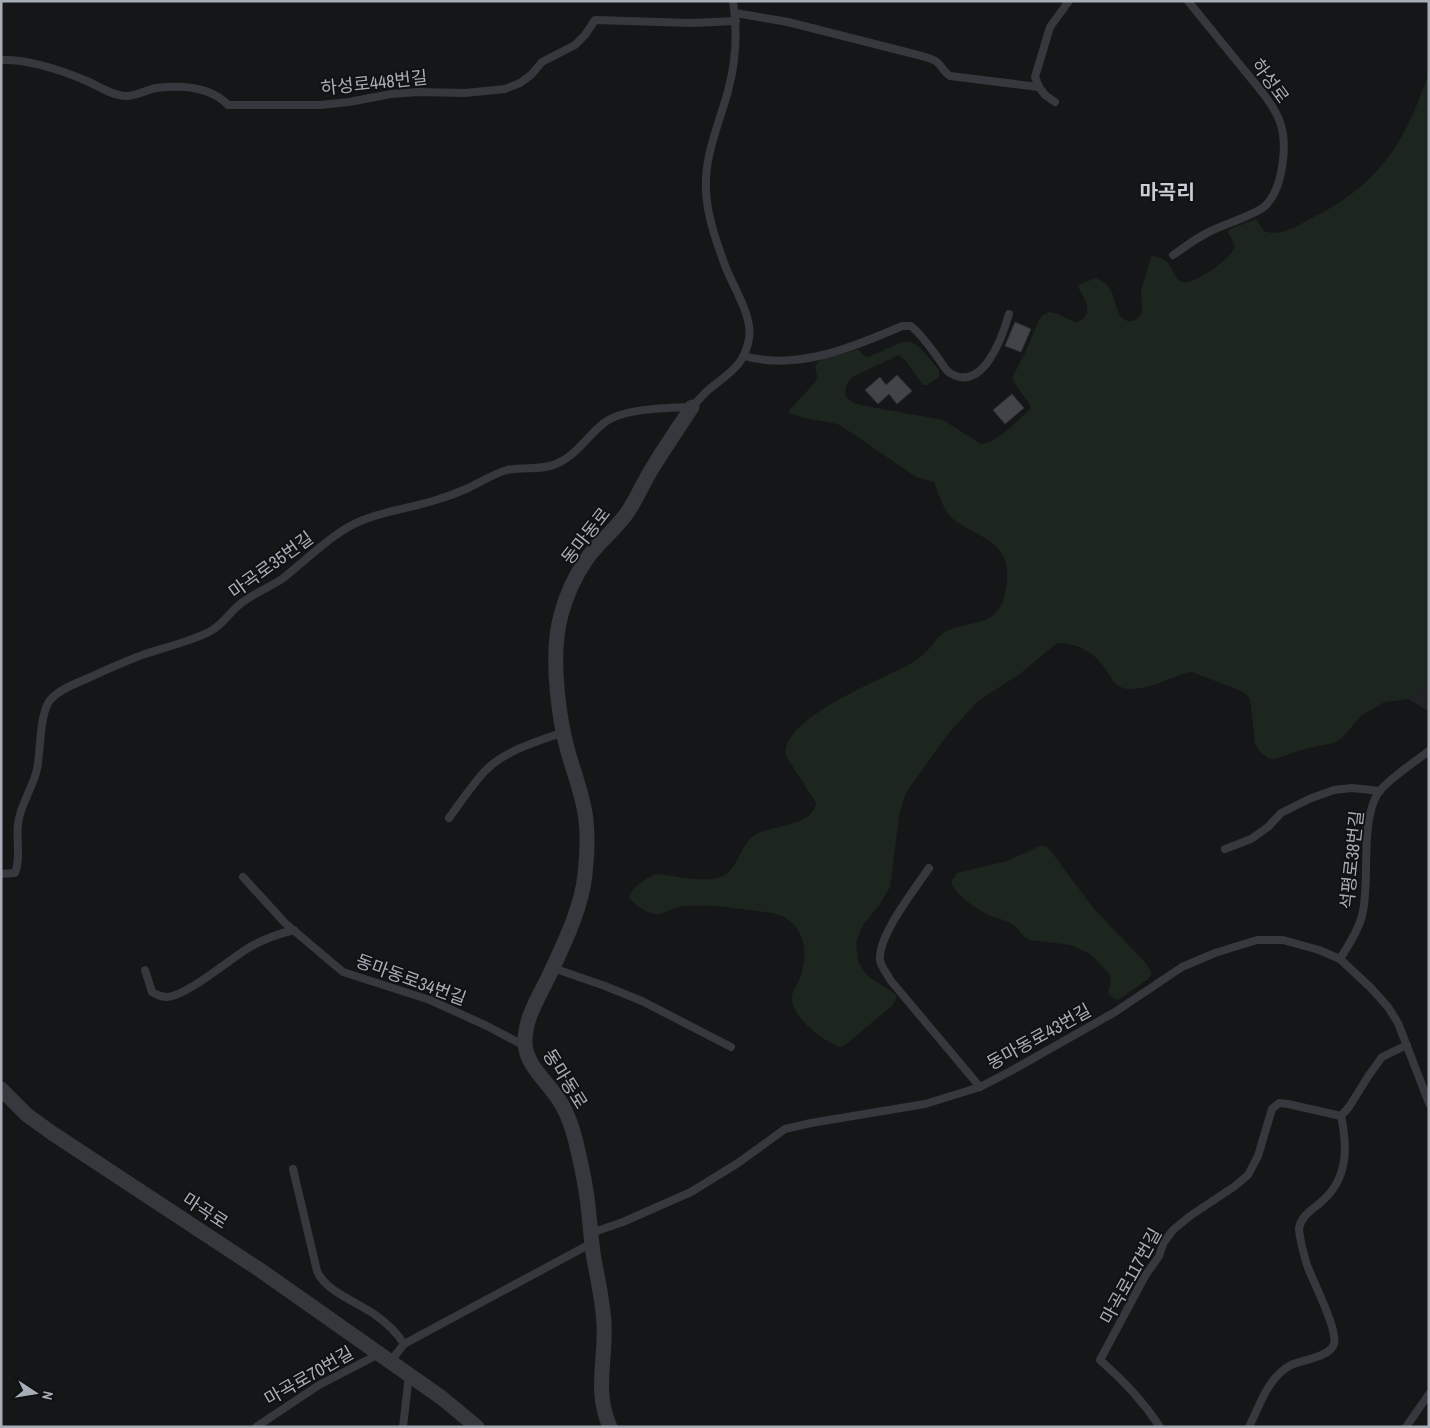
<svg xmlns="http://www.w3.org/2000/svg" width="1430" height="1428" viewBox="0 0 1430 1428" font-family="'Archivo Narrow','Noto Sans KR',sans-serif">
	<rect width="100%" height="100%" fill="#151618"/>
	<path fill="#212225" d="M 1429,681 L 1429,711 L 1418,705 L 1409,699 Z"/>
	<g fill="#1d261e">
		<path d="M 1429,72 L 1429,681 L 1409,699 L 1385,702 L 1362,715 L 1341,739 L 1333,743 L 1305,749 L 1275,759 L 1268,758 L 1260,752 L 1255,744 L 1250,699 L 1246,694 L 1241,691 L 1192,672 L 1185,673 C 1168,679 1148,690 1129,689 C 1114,688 1111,677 1104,667 C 1094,652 1075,642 1057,643 L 1021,673 L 978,701 L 948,734 L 912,784 L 905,795 L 899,816 L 890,887 L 880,904 L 863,925 L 856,942 L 858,961 L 863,970 L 869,977 L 891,991 L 897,996 L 893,1005 L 845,1045 L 840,1047 C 823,1041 790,1017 792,996 C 793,989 798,985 800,978 C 810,951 804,921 773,913 C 744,910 714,904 685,906 C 674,906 665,915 655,914 C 645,913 636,905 629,898 C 631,888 646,878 656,874 C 674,875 708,885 725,875 C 739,867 741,841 758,833 C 773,826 814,825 816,803 L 786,756 C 779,719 881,680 908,665 C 915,661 921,657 927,651 C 932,646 936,639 942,634 C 965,618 997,631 1005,594 C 1007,584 1008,575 1006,564 C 1000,538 971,534 953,519 C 943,511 939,494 934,482 L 916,477 L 840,425 C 823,420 804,420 788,412 L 816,381 L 817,376 L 815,367 L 819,360 L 856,350 L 859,350 L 864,356 L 868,357 C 912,339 907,330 939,370 L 939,377 L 927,385 L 923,385 L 906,361 L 899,355 L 854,376 C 847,382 844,387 846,397 L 852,402 L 860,405 L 943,420 L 981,444 C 998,443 1018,420 1030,409 L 1030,405 L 1013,381 L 1013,376 L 1024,355 L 1039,320 L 1043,315 L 1049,312 L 1055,313 L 1075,322 C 1096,317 1085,299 1078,287 L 1080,284 L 1096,278 C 1118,288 1111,302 1122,318 C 1130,324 1137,321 1142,313 L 1141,291 L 1151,257 L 1154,256 C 1159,258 1165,259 1168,263 C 1173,268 1175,280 1182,282 C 1193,286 1234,257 1235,246 L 1228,232 L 1230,229 L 1256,219 L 1264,231 C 1281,237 1295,227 1310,219 C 1379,185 1405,144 1429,72 Z"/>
		<path d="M 1040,846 L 1046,846 L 1050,850 L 1094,909 L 1145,962 L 1151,971 L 1151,975 L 1148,979 L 1118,1000 L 1113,998 L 1108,993 L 1111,980 L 1109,973 L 1090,954 L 1071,945 L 1030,940 C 1022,937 1020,929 1012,924 C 1007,921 1000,919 994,917 C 979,911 958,898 951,882 L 957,873 L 1007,861 Z"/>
	</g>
	<g fill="#414448" stroke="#2f3034">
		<path d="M 1015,322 L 1031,329 L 1021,352 L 1005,346 Z"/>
		<path d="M 897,375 L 912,391 L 897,404 L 889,394 L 878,404 L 865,390 L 880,377 L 886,385 Z"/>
		<path d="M 1012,394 L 1024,408 L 1005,424 L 993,410 Z"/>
	</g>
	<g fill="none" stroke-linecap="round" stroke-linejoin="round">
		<g stroke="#36383d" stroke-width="8">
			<path d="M 735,13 L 788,22 L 918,55 C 924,57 933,58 938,63 C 943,68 944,72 950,76 L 1039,87"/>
			<path d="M 1,60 C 29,59 61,70 87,81 C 98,86 113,96 126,96 C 136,96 146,90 156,88 C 181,85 210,86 228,105 L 320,105 L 349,102 L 391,94 L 418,92 L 465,93 L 505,89 L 520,83 L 531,75 L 542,62 L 575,45 L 585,35 L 595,20 L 691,23 L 736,21"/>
			<path d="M 1055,102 L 1045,95 L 1039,87 L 1035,77 L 1050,27 L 1069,1"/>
			<path d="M 1173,255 C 1185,247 1196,238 1209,232 C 1223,224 1254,216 1265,206 C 1283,189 1288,144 1280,122 C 1276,111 1269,101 1262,92 L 1188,1"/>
			<path d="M 744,356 C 797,371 854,347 902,326 L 911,326 C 922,335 930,347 938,358 C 942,363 945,370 950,373 C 983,394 1003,335 1009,314"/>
			<path d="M 449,818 C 461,802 473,783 487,769 C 507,750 538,741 564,732"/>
			<path d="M 1225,849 L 1251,839 L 1268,827 L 1281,813 L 1309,799 L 1334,790 L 1352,788 L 1380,791"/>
			<path d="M 929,868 C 915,889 878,935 880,960 C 881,967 888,975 891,981 L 980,1087"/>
			<path d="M 1,874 L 15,873 C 21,859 16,840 18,824 C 20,804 33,788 37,769 C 41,751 39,712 51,699 C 60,689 75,684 86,679 C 106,670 125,661 145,654 C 167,647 188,642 209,632 C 224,624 227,615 239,605 C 252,594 268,588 282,579 C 304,562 325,540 350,526 C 376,512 408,509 436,500 C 446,497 457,493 466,489 C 480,483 492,474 507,470 C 524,466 540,471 556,464 C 576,456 587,436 604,423 C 623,408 668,408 692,407 C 697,402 702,396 707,391 C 727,374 744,367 749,339 C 753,317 734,288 726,268 C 717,244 707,216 706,191 C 704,156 719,124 728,91 C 736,61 738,32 733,1"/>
			<path d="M 243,877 L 285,923 L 343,972 L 430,1000 L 487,1026 L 525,1046"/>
			<path d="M 1340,959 C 1349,944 1360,928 1363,911 C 1370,876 1360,822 1378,793 C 1387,780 1416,761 1429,751"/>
			<path d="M 553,968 L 605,986 L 642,1001 L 731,1047"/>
			<path d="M 145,970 L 152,992 C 157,995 161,997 167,997 C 187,996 231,958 250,947 C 265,938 278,934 294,930"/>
			<path d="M 293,1169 L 317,1271 C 325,1291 357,1302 374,1314 C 387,1323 396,1331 404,1344 L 390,1362"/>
			<path d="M 591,1233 L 623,1222 L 691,1192 L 738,1163 L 785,1129 L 811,1123 L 925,1104 L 980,1087 L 1009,1072 L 1115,1012 L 1182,967 L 1215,953 L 1257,940 L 1283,940 L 1319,950 L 1340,959 L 1371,988 L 1388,1007 L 1398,1023 L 1429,1103"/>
			<path d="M 404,1344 L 592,1243"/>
			<path d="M 256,1427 L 319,1385 L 379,1354"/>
			<path d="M 403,1427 L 409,1375"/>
			<path d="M 1160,1427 C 1143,1401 1123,1380 1100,1360 L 1145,1276 L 1159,1256 L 1164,1242 L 1173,1230 L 1190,1216 L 1235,1186 L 1248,1175 L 1258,1156 L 1272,1109 L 1279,1103 L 1288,1104 L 1341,1116"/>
			<path d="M 1249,1427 C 1260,1405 1268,1377 1291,1365 C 1302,1360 1330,1357 1334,1344 C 1338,1329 1313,1282 1307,1265 C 1305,1259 1304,1253 1302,1247 C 1301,1241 1299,1234 1299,1228 C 1302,1215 1311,1211 1320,1203 C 1348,1180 1348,1148 1341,1116 L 1349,1107 L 1369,1075 L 1382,1057 L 1407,1045"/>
			<path d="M 1406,1427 L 1429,1394"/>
		</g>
		<g stroke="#36383d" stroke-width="15">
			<path d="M 1,1089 L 27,1115 L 52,1133 L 263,1272 L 442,1398 L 477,1427"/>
			<path d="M 610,1427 C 594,1391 606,1361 604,1324 C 603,1302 598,1281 594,1259 C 591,1241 590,1223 588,1205 C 586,1187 582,1168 578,1151 C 574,1132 569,1115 559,1100 C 548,1082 527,1067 525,1044 C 524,1020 538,998 548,978 C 562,948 582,908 585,874 C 587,856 588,838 586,820 C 583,792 571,767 565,740 C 557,705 551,650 561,615 C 566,596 575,576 586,560 C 598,542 617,529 629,510 C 638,496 644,481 653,467 C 665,447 679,427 692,407"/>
		</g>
	</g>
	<g text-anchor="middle" stroke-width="4" stroke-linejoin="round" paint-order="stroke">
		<g font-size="18" fill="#a7aeb8" stroke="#101112">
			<text transform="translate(1270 81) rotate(54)" y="6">하성로</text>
			<text transform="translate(374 83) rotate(-6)" y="6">하성로448번길</text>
			<text transform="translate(586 536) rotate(-52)" y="6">동마동로</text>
			<text transform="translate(271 565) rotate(-36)" y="6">마곡로35번길</text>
			<text transform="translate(1352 860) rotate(-84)" y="6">석평로38번길</text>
			<text transform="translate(411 980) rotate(20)" y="6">동마동로34번길</text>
			<text transform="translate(1039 1037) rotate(-29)" y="6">동마동로43번길</text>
			<text transform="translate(565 1079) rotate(58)" y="6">동마동로</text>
			<text transform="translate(205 1211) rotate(33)" y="6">마곡로</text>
			<text transform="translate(1131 1276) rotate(-61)" y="6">마곡로117번길</text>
			<text transform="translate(309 1376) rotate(-30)" y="6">마곡로70번길</text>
		</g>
		<g font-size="20" font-weight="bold" fill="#c8ccd4" stroke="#101112">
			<text x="1167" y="199">마곡리</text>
		</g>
	</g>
	<rect width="1430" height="1428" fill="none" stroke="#a7aeb8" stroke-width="5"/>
	<g transform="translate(35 1393) rotate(102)" stroke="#101112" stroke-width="4" paint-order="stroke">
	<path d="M0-4L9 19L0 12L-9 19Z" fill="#a7aeb8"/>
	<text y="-8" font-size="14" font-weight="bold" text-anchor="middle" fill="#a7aeb8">N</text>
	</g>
</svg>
